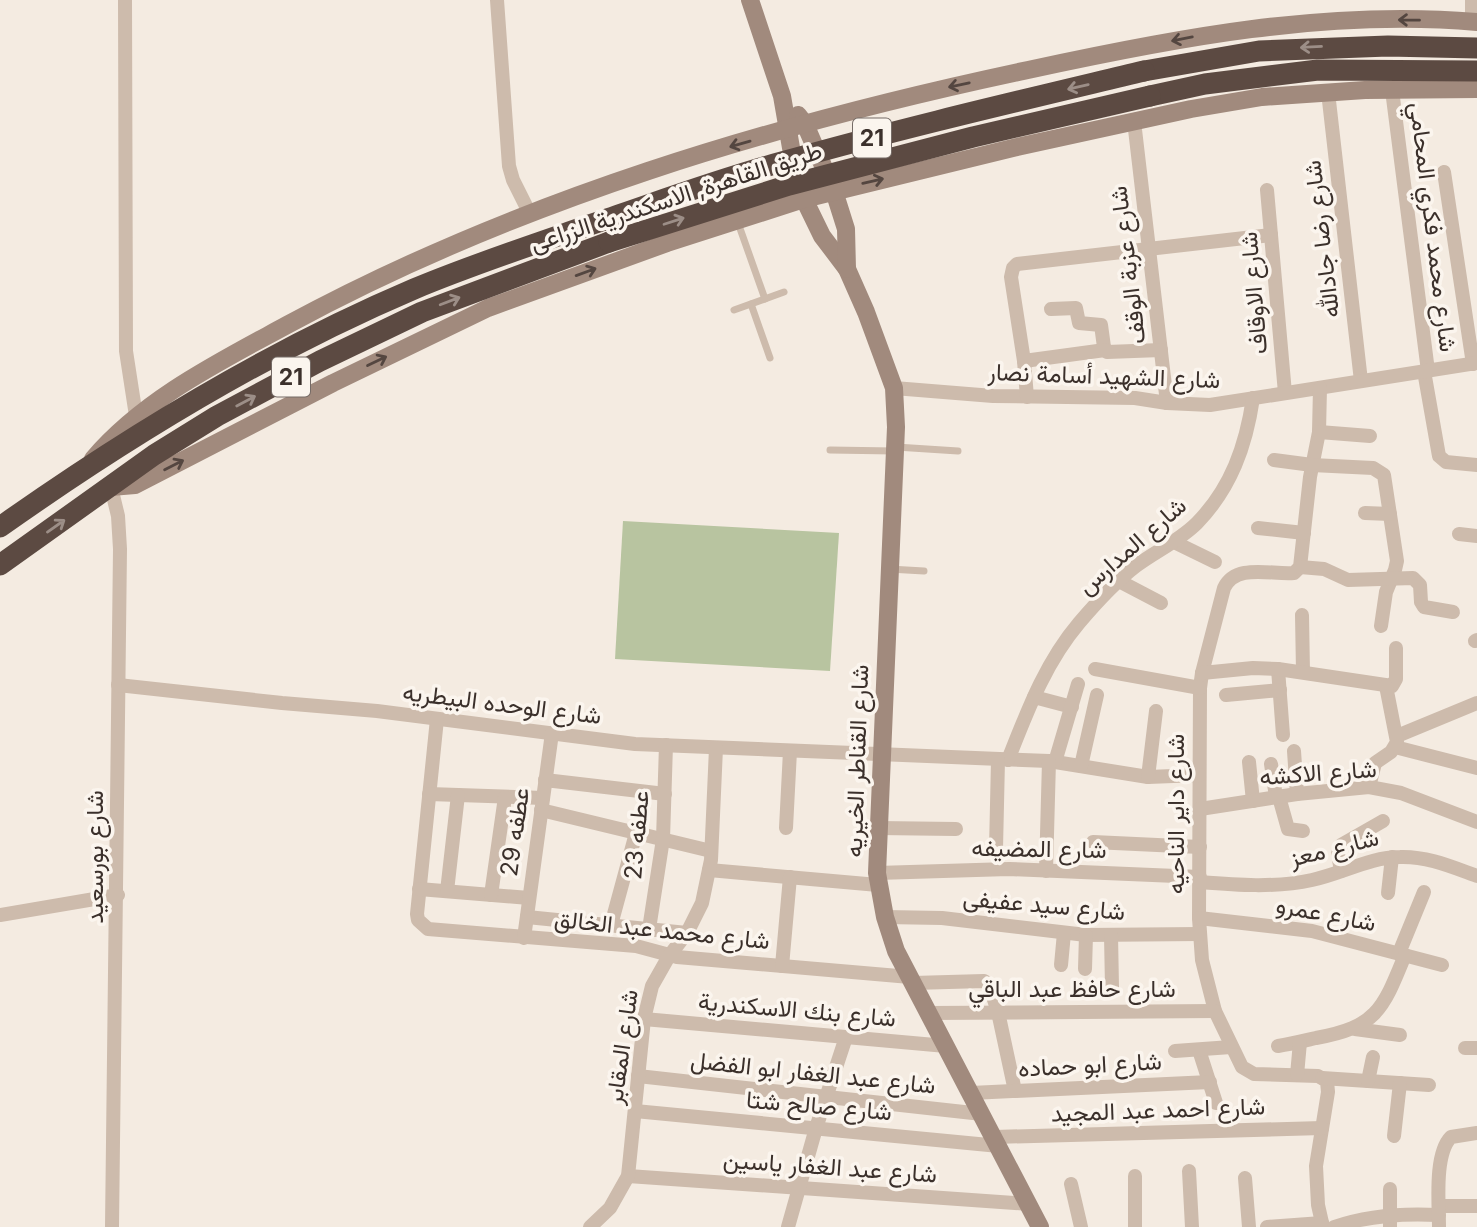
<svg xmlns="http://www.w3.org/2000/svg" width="1477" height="1227" viewBox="0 0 1477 1227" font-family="Inter,Vazirmatn,sans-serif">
	<rect width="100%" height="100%" fill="#f4ebe1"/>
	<path fill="#b8c4a0" d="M 623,521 L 839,533 L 830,671 L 615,659 Z"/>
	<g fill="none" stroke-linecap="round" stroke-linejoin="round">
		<g stroke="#cdbbac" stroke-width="7">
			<path d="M 737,220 L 765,299"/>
			<path d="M 751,304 L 770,358"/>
			<path d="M 734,310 L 784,292"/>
			<path d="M 896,447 L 958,451"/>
			<path d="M 830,450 L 894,451"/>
			<path d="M 889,569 L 924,571"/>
		</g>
		<g stroke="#cdbbac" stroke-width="14">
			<path d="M 125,0 L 126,351 L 136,416"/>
			<path d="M 497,0 L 509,166 L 513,180 L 530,214"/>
			<path d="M 1472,0 L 1472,22"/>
			<path d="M 1392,90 L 1428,371"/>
			<path d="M 1328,92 L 1361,381"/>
			<path d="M 1134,121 L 1167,403"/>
			<path d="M 1444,172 L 1473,364"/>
			<path d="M 1267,190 L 1285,393"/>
			<path d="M 1051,309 L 1076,308 L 1079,323 L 1101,325 L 1104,347 L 1107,352 L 1161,350"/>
			<path d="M 1024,361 L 1105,350"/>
			<path d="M 1424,371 L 1439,456 L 1446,462 L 1477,465"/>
			<path d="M 894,388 L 993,396 L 1135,398 L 1167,403 L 1210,405 L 1477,363"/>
			<path d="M 1320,388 L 1319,432 L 1310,477 L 1300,567 L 1294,573 C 1271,575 1236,563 1224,588 L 1202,673 L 1200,688 L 1199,918 L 1202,960 L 1215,1011 L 1242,1067 L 1254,1074 L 1318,1076 L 1327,1081 L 1328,1092 L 1316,1166 L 1318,1205 L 1323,1227"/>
			<path d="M 1027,397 L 1024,361 L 1011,277 L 1013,268 L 1017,264 L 1271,235"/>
			<path d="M 1319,432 L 1370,436"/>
			<path d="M 1274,460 L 1312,465 L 1373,468 L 1384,475 L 1397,561 L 1395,570 L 1386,592 L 1381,626"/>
			<path d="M 111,487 L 118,516 L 120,549 L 112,1227"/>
			<path d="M 1365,513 L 1390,514"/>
			<path d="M 1258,528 L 1304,533"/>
			<path d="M 1459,534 L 1477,536"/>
			<path d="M 1174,542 L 1215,562"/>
			<path d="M 1300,567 L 1324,569 L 1348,580 L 1413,578 L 1420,585 L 1421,602 L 1424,607 L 1453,612"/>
			<path d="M 1119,581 L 1161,603"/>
			<path d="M 1302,615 L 1303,672"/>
			<path d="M 1475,641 L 1477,640"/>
			<path d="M 1095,669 L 1200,688"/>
			<path d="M 1278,669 L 1283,735"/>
			<path d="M 1202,673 L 1253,668 L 1278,669 L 1392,686 L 1396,679 L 1396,648"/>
			<path d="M 118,685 L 282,703 L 377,711 L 635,744 L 1049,761 L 1148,777 L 1199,775"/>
			<path d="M 1226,695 L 1280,690"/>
			<path d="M 1034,697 L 1072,707"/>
			<path d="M 437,719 L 417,914 L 418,920 L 428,929 L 636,946 L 677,957 L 910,977"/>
			<path d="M 1397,736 L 1477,703"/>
			<path d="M 1395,747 L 1477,768"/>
			<path d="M 1294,751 L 1297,794"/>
			<path d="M 1008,760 C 1027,712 1045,663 1079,623 C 1096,603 1115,582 1136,566 C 1156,551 1179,541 1197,523 C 1231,488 1246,446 1253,398"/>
			<path d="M 1055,762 L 1078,684"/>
			<path d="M 1249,762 L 1253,801"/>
			<path d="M 1271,764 L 1276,797"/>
			<path d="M 1081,766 L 1097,695"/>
			<path d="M 1148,777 L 1156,711"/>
			<path d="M 545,780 L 665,794"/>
			<path d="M 1369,787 L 1375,763 L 1391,752 L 1397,742 L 1386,686"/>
			<path d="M 429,794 L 543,798"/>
			<path d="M 1279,797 L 1288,829 L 1303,831"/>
			<path d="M 1200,809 L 1297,794 L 1369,787 L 1401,793 L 1477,822"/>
			<path d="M 541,810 L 711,851"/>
			<path d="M 786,828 L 790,751"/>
			<path d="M 878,828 L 956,829"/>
			<path d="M 1093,842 L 1200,847"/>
			<path d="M 996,849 L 998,760"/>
			<path d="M 709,870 L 878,885"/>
			<path d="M 1046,871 L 1049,761"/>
			<path d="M 1341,871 L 1338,854 L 1341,845 L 1383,821"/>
			<path d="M 877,873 L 1009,869 L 1200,877"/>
			<path d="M 1200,882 C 1236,885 1276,888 1312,880 C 1341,874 1370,857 1400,857 C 1427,856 1452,867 1477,876"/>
			<path d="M 419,889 L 529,898"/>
			<path d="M 447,891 L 458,795"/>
			<path d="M 1388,893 L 1392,857"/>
			<path d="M 491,895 L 505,797"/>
			<path d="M 0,915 L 118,895"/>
			<path d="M 527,917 L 687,933"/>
			<path d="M 885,917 L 942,918 L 1086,935 L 1200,934"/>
			<path d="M 1199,918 L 1312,931 L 1442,965"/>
			<path d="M 611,925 L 636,833"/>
			<path d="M 649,929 L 663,839 L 666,745"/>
			<path d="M 1111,935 L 1112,987"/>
			<path d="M 524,938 L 552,733"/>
			<path d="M 1399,953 L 1424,892"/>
			<path d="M 1061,965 L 1064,933"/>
			<path d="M 782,966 L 790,877"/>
			<path d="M 1085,969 L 1086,935"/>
			<path d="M 913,983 L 984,981 L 989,984 L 998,1012 L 1015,1091"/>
			<path d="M 929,1013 L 1215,1011"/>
			<path d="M 644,1019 L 946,1046"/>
			<path d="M 1355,1029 L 1400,1035"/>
			<path d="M 1278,1046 C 1291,1044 1303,1041 1316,1038 C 1377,1027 1383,1009 1405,955"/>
			<path d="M 1465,1048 L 1477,1048"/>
			<path d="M 1199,1050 L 1216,1103"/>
			<path d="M 1175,1051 L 1231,1047"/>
			<path d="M 1297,1075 L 1300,1042"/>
			<path d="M 638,1076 L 982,1114"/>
			<path d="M 1322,1078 L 1429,1085"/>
			<path d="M 1368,1081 L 1373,1057"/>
			<path d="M 971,1093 L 1210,1082"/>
			<path d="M 635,1111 L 999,1146"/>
			<path d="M 1394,1136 L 1400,1083"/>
			<path d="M 995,1137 L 1322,1128"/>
			<path d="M 1189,1171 L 1192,1227"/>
			<path d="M 628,1176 L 1029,1204"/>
			<path d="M 1245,1178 L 1249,1227"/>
			<path d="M 1071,1184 L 1081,1227"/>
			<path d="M 1390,1189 L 1390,1227"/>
			<path d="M 1439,1206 L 1477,1206"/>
			<path d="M 590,1227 L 610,1208 L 628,1176 L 644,1019 L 652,986 L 669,956 L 687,933 L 702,903 L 711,860 L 716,748"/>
			<path d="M 788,1227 L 816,1128 L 846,1037"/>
			<path d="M 1135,1227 L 1135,1176"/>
			<path d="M 1267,1227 L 1322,1223"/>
			<path d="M 1334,1227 C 1369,1215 1403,1213 1439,1215"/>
			<path d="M 1439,1227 C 1439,1204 1434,1154 1451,1137 L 1477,1133"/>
		</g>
		<g stroke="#a18a7d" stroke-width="18">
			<path d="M 750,0 L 782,96 L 794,165 L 804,199 L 822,236 L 847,269 L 866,312 L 894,388 L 896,427 L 877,873 L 885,917 L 896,951 L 1040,1227"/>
			<path d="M 798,115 L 805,124 L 834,191 L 846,229 L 847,269"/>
			<path d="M 93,459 C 144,399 219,362 287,325 C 518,200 773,124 1028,70 C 1175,38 1326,9 1477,22"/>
			<path d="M 111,487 L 135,485 L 333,383 L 488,308 L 667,243 L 804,199 L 1017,147 L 1191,109 L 1262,97 L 1365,90 L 1477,89"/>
		</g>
		<g stroke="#5c4a42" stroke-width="21">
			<path d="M 1144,71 L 1259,51 L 1388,46 L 1477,48"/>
			<path d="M 1150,96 L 1205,84 L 1318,70 L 1477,71"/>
			<path d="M 0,527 C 130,435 268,351 414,289 C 476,263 541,242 604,220"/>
			<path d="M 0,565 L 154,455 L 217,416 L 320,361 L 422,312 L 609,242"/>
		</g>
		<g stroke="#5c4a42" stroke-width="21">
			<path d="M 604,220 C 663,200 722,178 782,162 C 902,128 1023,100 1144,71"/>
			<path d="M 609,242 L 789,185 L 973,137 L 1150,96"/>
		</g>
	</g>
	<defs><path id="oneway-shaft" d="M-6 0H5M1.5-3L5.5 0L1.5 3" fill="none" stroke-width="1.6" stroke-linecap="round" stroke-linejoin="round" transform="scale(1.75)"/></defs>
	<g stroke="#544640">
		<use href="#oneway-shaft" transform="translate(1409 20) rotate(-179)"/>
		<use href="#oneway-shaft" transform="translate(1182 39) rotate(169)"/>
		<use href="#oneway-shaft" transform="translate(959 85) rotate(168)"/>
		<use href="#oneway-shaft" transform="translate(740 144) rotate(164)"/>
		<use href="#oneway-shaft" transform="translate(873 181) rotate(-13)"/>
		<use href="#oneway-shaft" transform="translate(586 272) rotate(-20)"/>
		<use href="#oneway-shaft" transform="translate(377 361) rotate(-26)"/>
		<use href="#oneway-shaft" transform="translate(174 465) rotate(-27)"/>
	</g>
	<g stroke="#9c8e87">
		<use href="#oneway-shaft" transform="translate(1311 47) rotate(177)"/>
		<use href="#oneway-shaft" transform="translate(1078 87) rotate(167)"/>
		<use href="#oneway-shaft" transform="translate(674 221) rotate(-18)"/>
		<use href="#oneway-shaft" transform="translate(450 301) rotate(-21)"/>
		<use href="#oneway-shaft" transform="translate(246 401) rotate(-28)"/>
		<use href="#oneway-shaft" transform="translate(56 526) rotate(-35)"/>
	</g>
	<g text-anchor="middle" stroke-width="7" stroke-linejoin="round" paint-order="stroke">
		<g fill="#fbf5ee" stroke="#756b66" stroke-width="2">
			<rect x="853" y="118.5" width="38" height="39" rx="5"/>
			<rect x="272" y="357.5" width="38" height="39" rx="5"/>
		</g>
		<g font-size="23" font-weight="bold" fill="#3b302b">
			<text x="872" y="146">21</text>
			<text x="291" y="385">21</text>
		</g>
		<g font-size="24" fill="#3b302b" stroke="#fbf5ee">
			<text transform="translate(676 197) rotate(-18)" y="8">طريق القاهرة, الاسكندرية الزراعى</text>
			<text transform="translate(1433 227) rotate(83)" y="8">شارع محمد فكري المحامي</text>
			<text transform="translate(1322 239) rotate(-97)" y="8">شارع رضا جادالله</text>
			<text transform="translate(1128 265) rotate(-97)" y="8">شارع عزبة الوقف</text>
			<text transform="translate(1254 293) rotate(-95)" y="8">شارع الاوقاف</text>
			<text transform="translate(1104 376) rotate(2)" y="8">شارع الشهيد أسامة نصار</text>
			<text transform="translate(1132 546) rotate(-41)" y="8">شارع المدارس</text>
			<text transform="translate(502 704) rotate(7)" y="8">شارع الوحده البيطريه</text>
			<text transform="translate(857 761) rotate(-88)" y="8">شارع القناطر الخيريه</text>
			<text transform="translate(1318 773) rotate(-4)" y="8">شارع الاكشه</text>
			<text transform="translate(1176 814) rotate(-90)" y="8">شارع داير الناحيه</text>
			<text transform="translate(515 832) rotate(-82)" y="8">عطفه 29</text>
			<text transform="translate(637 835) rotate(-85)" y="8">عطفه 23</text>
			<text transform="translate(1334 848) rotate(-14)" y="8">شارع معز</text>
			<text transform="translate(1039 849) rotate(1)" y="8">شارع المضيفه</text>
			<text transform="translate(95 857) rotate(-90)" y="8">شارع بورسعيد</text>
			<text transform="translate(1044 905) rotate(5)" y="8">شارع سيد عفيفى</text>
			<text transform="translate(1326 914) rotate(11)" y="8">شارع عمرو</text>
			<text transform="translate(662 930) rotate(6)" y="8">شارع محمد عبد الخالق</text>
			<text x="1072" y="997">شارع حافظ عبد الباقي</text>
			<text transform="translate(797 1010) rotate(5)" y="8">شارع بنك الاسكندرية</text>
			<text transform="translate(622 1047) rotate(-82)" y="8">شارع المقابر</text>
			<text transform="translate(1090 1065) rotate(-3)" y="8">شارع ابو حماده</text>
			<text transform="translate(813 1073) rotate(6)" y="8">شارع عبد الغفار ابو الفضل</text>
			<text transform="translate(819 1106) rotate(5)" y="8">شارع صالح شتا</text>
			<text transform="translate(1158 1110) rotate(-2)" y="8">شارع احمد عبد المجيد</text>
			<text transform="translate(830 1167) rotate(4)" y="8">شارع عبد الغفار ياسين</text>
		</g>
	</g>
</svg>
